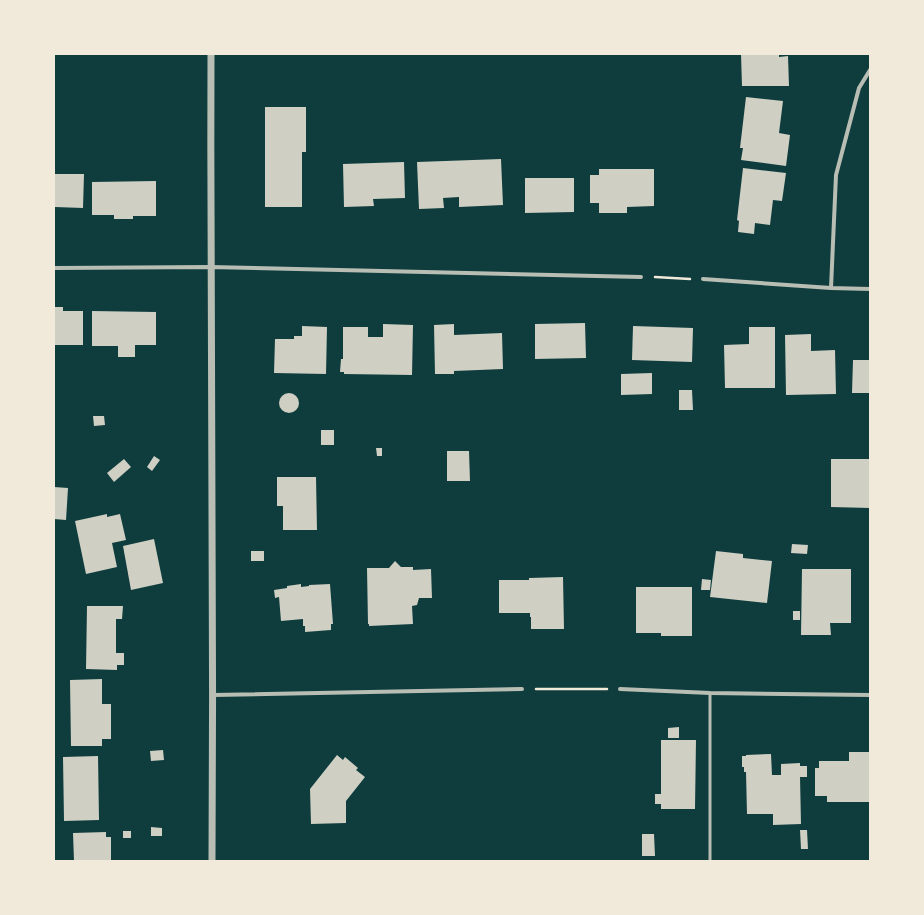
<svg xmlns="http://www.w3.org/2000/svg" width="924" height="915" viewBox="0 0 924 915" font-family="Manrope,sans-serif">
	<rect width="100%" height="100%" fill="#0f3d3e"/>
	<g fill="#cfcfc3">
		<path d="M 741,54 L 779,54 L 779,57 L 788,56 L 789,86 L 742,86 Z"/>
		<path d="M 746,97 L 783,101 L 779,133 L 790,135 L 786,166 L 741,160 L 743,148 L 740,148 Z"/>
		<path d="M 265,107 L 306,107 L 306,152 L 302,152 L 302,207 L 265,207 Z"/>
		<path d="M 501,159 L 503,205 L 459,207 L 459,197 L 443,198 L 444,208 L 419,209 L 417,162 Z"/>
		<path d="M 404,162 L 405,198 L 373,199 L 374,206 L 344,207 L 343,164 Z"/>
		<path d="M 743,168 L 786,173 L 782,201 L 773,200 L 770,225 L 755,223 L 754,234 L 738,232 L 739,221 L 737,220 Z"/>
		<path d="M 599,169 L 654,169 L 654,206 L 627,207 L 627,213 L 599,213 L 599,203 L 590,203 L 590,175 L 599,175 Z"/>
		<path d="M 54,174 L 84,174 L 83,208 L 55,207 L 55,214 L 54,214 Z"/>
		<path d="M 525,178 L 574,178 L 574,212 L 525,213 Z"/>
		<path d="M 156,181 L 156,216 L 133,216 L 133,219 L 114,219 L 114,215 L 92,215 L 92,182 Z"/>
		<path d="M 54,307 L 63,307 L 63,311 L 83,311 L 83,345 L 54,345 Z"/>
		<path d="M 92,311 L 156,312 L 156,345 L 135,345 L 135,357 L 118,357 L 118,346 L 92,346 Z"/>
		<path d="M 585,323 L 586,358 L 535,359 L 535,324 Z"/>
		<path d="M 383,324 L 413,325 L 412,375 L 344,374 L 344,372 L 340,372 L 341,359 L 343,359 L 343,327 L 368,327 L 368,337 L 383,337 Z"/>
		<path d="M 454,324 L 454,335 L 502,333 L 503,369 L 454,371 L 454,374 L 435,374 L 434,325 Z"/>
		<path d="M 302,326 L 327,327 L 326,374 L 274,373 L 275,339 L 294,339 L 294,336 L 302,336 Z"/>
		<path d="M 633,326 L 693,328 L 692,362 L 632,360 Z"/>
		<path d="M 749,327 L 775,327 L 775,388 L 725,388 L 724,345 L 749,344 Z"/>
		<path d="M 811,334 L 811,351 L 835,350 L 836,394 L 786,395 L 785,335 Z"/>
		<path d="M 853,360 L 870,360 L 870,393 L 852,393 Z"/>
		<path d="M 652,373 L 652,394 L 621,395 L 621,374 Z"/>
		<path d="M 679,390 L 692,390 L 693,410 L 679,410 Z"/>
		<circle cx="289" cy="403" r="10"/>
		<path d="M 93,416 L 104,416 L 105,425 L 94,426 Z"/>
		<rect x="321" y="430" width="13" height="15"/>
		<path d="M 376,448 L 382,448 L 382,456 L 377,456 Z"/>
		<path d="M 447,451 L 469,451 L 470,481 L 447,481 Z"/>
		<path d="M 154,456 L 160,460 L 152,471 L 147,467 Z"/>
		<path d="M 124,459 L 131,467 L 114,482 L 107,473 Z"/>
		<path d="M 831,459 L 870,459 L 870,508 L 831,507 Z"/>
		<path d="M 277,477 L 316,477 L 317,530 L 283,530 L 283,506 L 277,506 Z"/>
		<path d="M 54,487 L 68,488 L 66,520 L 54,519 Z"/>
		<path d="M 107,514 L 107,517 L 120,514 L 126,540 L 112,543 L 117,567 L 86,574 L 75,521 Z"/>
		<path d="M 154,539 L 163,583 L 131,590 L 123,546 Z"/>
		<path d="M 792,544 L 808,545 L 807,554 L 791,553 Z"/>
		<rect x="251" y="551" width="13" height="10"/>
		<path d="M 716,551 L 743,554 L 743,558 L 772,561 L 767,603 L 710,597 Z"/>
		<path d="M 395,561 L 401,567 L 413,567 L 413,570 L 431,569 L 432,598 L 419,598 L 417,605 L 412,606 L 413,624 L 369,626 L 369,624 L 368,624 L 367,568 L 389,568 Z"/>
		<path d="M 802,569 L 851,569 L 851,623 L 830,623 L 831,635 L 801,635 Z"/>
		<path d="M 563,577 L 564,629 L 531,629 L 531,617 L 530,617 L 530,613 L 499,613 L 499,580 L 529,580 L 529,578 Z"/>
		<path d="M 702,579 L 711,580 L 710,590 L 701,590 Z"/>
		<path d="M 301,584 L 301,587 L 309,586 L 309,585 L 330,584 L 333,624 L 331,624 L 331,630 L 305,632 L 305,626 L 303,626 L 303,619 L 281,621 L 279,597 L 275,598 L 274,590 L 287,588 L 287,586 Z"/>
		<path d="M 636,587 L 692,587 L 692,636 L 661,636 L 661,633 L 636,633 Z"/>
		<path d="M 87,606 L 123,606 L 122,619 L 116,619 L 116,653 L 124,653 L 124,665 L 117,665 L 117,670 L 86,669 Z"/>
		<rect x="793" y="611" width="7" height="9"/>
		<path d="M 102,679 L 102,704 L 111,704 L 111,739 L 102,739 L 102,746 L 71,746 L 70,680 Z"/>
		<path d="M 679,727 L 679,738 L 668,738 L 668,728 Z"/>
		<path d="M 661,740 L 696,740 L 695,809 L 661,809 L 661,804 L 655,804 L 655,794 L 661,794 Z"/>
		<path d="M 163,750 L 164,760 L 151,761 L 150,751 Z"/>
		<path d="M 849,752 L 870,752 L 870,802 L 827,802 L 827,796 L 815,796 L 815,768 L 819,768 L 819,761 L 849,761 Z"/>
		<path d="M 771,754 L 772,775 L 781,775 L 781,764 L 800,763 L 800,766 L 807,766 L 807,777 L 800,777 L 801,824 L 773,825 L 773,814 L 747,814 L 746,772 L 744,772 L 744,767 L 742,767 L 742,756 L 746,756 L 746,755 Z"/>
		<path d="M 337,755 L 343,760 L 345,757 L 358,768 L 356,770 L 365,777 L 346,801 L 346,823 L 311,824 L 310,789 Z"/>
		<path d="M 98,756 L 99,820 L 64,821 L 63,757 Z"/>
		<path d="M 151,827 L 162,828 L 162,836 L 151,836 Z"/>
		<path d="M 800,830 L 807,830 L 808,849 L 801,849 Z"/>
		<rect x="123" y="831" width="8" height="7"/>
		<path d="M 106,832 L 106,837 L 111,837 L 111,861 L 74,861 L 73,833 Z"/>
		<path d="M 642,834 L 654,834 L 655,856 L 642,856 Z"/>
	</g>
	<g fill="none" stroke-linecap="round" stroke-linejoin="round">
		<g stroke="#f1e9da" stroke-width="2.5">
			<path d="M 655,277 L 690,279"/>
			<path d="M 536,689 L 607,689"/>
		</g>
		<path stroke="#b8beb3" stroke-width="3" d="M 710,861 L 710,693"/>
		<g stroke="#b8beb3" stroke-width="4">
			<path d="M 54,268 L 210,267 L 641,277"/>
			<path d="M 703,279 L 831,288 L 870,289"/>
			<path d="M 831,288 L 836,175 L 859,88 L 870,70"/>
			<path d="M 620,689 L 710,693 L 870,695"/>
			<path d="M 213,695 L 522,689"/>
		</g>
		<path stroke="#b8beb3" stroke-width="7" d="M 211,54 C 210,323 214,592 212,861"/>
	</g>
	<rect width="924" height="915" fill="none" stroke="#f1e9da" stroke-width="110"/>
</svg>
